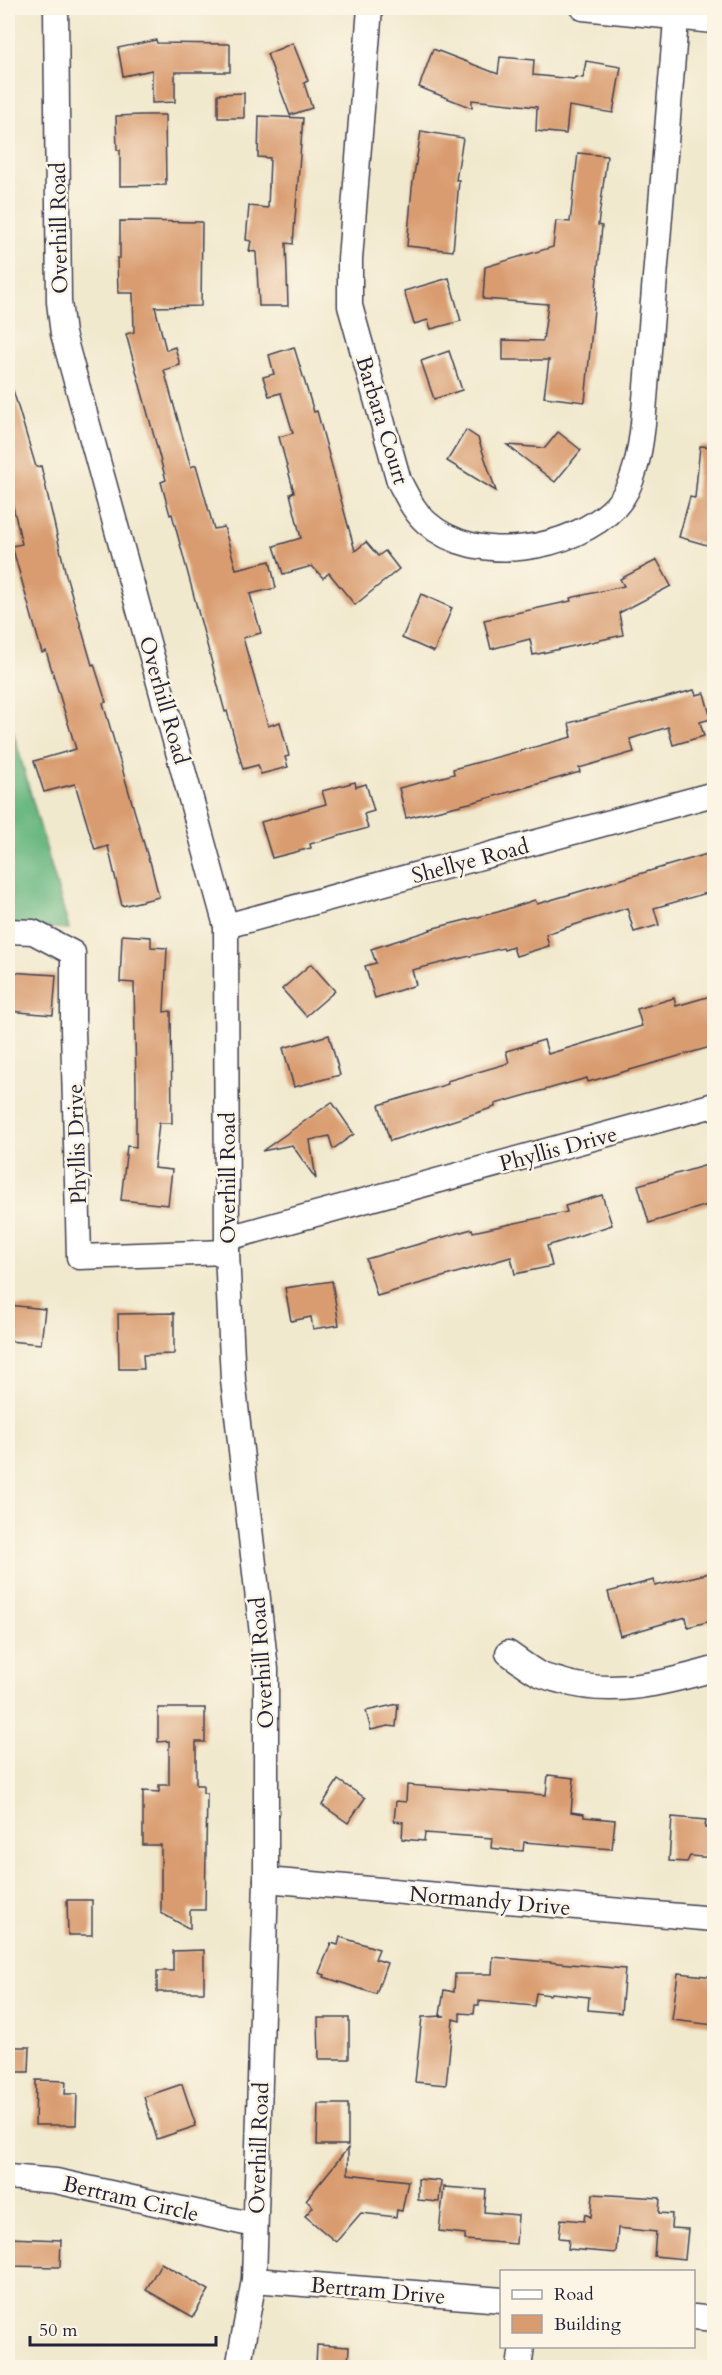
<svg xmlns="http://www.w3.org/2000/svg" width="722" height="2375" viewBox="0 0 722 2375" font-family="Cardo,serif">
	<rect width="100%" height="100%" fill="#fcf5e5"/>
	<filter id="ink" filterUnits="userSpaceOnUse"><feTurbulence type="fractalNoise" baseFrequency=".0167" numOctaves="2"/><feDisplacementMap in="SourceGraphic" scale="12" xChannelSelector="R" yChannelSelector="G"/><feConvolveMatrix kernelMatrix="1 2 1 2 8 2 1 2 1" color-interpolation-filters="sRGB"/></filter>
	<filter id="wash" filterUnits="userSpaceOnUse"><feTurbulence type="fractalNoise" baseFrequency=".008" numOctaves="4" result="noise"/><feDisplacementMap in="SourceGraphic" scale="24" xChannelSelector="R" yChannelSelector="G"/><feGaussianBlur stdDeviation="1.35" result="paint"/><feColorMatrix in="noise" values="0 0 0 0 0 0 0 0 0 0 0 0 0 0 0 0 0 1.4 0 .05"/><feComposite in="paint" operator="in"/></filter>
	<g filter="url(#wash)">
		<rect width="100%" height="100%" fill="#f1e9ce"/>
		<path fill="#6cb882" stroke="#476d5e" stroke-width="1.5" d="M 8,714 L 69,929 L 8,926 Z"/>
		<g id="blocks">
			<g fill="#d99c6f">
				<path d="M 156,40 L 157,43 L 230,44 L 230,72 L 175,72 L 175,102 L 152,103 L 152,70 L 123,76 L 118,48 Z"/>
				<path d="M 293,43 L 308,81 L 304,83 L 312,108 L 290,115 L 267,54 Z"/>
				<path d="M 433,49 L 498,74 L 500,57 L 534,60 L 533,75 L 574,79 L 575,77 L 583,78 L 586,61 L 621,67 L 613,113 L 569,106 L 566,134 L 536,131 L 537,107 L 472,100 L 472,108 L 419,87 Z"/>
				<path d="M 244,93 L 244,118 L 218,118 L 218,94 Z"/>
				<path d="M 142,115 L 165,115 L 166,185 L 120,186 L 120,150 L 117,150 L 116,116 Z"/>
				<path d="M 259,116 L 303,118 L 293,244 L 286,243 L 288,306 L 259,306 L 256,252 L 249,251 L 251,241 L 246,240 L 249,206 L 268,208 L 270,158 L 258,157 Z"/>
				<path d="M 421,131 L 463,138 L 456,180 L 459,180 L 453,251 L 407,246 L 412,188 Z"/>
				<path d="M 578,153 L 607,156 L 598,225 L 602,226 L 585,402 L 544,397 L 549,360 L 503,360 L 503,340 L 543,341 L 548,304 L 483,299 L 485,267 L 553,247 L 556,221 L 570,222 Z"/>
				<path d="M 120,221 L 202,222 L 201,306 L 155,307 L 166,350 L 175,347 L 180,365 L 164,370 L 191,467 L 196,465 L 214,529 L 224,527 L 236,569 L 270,561 L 276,588 L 250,594 L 261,633 L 243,638 L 268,726 L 280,722 L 289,756 L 285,757 L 288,767 L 261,774 L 258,765 L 243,769 L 227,711 L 225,712 L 172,514 L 170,515 L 161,482 L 166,480 L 126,334 L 134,332 L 133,293 L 118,293 L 117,258 L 120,258 Z"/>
				<path d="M 449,278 L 461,321 L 431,329 L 428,320 L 414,324 L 404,291 Z"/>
				<path d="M 294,347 L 314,412 L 317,411 L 355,551 L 366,542 L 378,556 L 385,551 L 399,569 L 355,605 L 329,573 L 323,578 L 312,566 L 283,574 L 274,546 L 301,538 L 290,494 L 294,492 L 279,437 L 293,433 L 281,393 L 269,396 L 263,377 L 274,374 L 269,355 Z"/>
				<path d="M 449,351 L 462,390 L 434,399 L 421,361 Z"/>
				<path d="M 13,390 L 36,467 L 41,466 L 66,575 L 92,665 L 94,664 L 106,702 L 103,703 L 149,861 L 150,861 L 159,897 L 122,906 L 108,846 L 95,850 L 75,784 L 44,792 L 34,761 L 76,749 L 46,651 L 42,653 L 12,546 L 22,544 L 8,485 L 8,391 Z"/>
				<path d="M 466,430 L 478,438 L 496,491 L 447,461 Z"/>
				<path d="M 558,432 L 581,450 L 555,482 L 507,445 L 545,448 Z"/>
				<path d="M 700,446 L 714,447 L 714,547 L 679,537 L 690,497 L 695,498 Z"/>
				<path d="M 657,560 L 671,586 L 619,613 L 623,635 L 533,655 L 530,639 L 491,649 L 484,620 L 571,601 L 570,598 L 624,586 L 620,579 Z"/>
				<path d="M 421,594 L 452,608 L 434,652 L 402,638 Z"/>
				<path d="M 694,690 L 696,695 L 704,693 L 711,719 L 700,722 L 704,736 L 673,745 L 668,727 L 630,739 L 634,752 L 579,768 L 580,772 L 474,802 L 406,818 L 399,788 L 454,774 L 453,769 L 572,737 L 569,723 Z"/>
				<path d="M 355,782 L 356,787 L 366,784 L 374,811 L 364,814 L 368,828 L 310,844 L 311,848 L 272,858 L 261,822 L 326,804 L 322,791 Z"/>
				<path d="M 714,852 L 714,891 L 654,908 L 659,925 L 634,932 L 627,908 L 546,934 L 549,946 L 516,956 L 513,947 L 504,950 L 503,948 L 412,970 L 416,985 L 375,998 L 365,966 L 376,963 L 371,949 L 431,930 L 430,929 L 498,912 L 535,900 L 537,904 Z"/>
				<path d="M 122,935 L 151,937 L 151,947 L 167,948 L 164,1012 L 171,1011 L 172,1123 L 159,1123 L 154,1168 L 172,1170 L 168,1205 L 121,1200 L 127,1146 L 136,1147 L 136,1085 L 134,983 L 120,982 Z"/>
				<path d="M 311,964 L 335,991 L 306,1016 L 282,989 Z"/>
				<path d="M 8,972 L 56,975 L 53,1015 L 8,1011 Z"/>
				<path d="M 714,995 L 714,1046 L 588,1082 L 587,1078 L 495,1104 L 495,1107 L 390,1141 L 379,1105 L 448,1084 L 447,1081 L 509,1063 L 506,1051 L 544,1040 L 548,1054 L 642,1026 L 637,1009 L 674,998 L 676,1006 Z"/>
				<path d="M 329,1035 L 340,1075 L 294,1087 L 283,1048 Z"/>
				<path d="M 332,1102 L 354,1134 L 333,1149 L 329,1136 L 310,1140 L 316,1179 L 292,1145 L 262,1151 Z"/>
				<path d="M 714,1163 L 714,1203 L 649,1223 L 638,1185 Z"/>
				<path d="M 602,1195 L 612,1225 L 547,1246 L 552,1266 L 515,1274 L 511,1257 L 377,1296 L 366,1259 L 472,1229 L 473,1232 L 567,1212 L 565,1206 Z"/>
				<path d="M 332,1281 L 339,1325 L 313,1329 L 311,1317 L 291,1321 L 285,1288 Z"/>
				<path d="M 8,1305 L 45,1309 L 41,1344 L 8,1341 Z"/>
				<path d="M 174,1313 L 174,1354 L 143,1355 L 144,1369 L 119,1369 L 118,1314 Z"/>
				<path d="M 714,1572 L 714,1616 L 710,1617 L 711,1621 L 688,1627 L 686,1617 L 620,1636 L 608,1592 L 654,1580 L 655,1586 Z"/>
				<path d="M 398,1704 L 396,1727 L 388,1726 L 371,1730 L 366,1711 Z"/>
				<path d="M 158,1708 L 205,1708 L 205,1742 L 196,1742 L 196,1785 L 203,1785 L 203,1793 L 207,1793 L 205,1910 L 190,1910 L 190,1929 L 161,1913 L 161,1845 L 143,1845 L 143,1791 L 159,1792 L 159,1785 L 169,1785 L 169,1741 L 158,1742 Z"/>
				<path d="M 548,1775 L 574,1778 L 571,1812 L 584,1814 L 584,1817 L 615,1820 L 612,1849 L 524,1842 L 523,1851 L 508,1850 L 491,1848 L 492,1838 L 425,1833 L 424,1841 L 402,1839 L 403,1822 L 394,1821 L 396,1801 L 406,1802 L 407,1785 L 546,1795 Z"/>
				<path d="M 338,1780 L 365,1798 L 348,1823 L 322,1805 Z"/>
				<path d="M 672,1817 L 706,1820 L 705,1828 L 714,1828 L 714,1858 L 690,1856 L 687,1862 L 669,1861 Z"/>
				<path d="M 67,1900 L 92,1900 L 92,1935 L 68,1935 Z"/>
				<path d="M 340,1937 L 379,1949 L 375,1959 L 387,1963 L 376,1994 L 324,1977 L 325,1975 L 319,1973 L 331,1943 L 338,1945 Z"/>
				<path d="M 204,1950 L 204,1992 L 157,1992 L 157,1971 L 173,1971 L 173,1951 Z"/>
				<path d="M 493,1957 L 625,1969 L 621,2013 L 588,2010 L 589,1997 L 551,1993 L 550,1995 L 536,1993 L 534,2006 L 479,2001 L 479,2005 L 475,2005 L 474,2014 L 460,2013 L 460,2021 L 453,2019 L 446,2085 L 415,2082 L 422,2017 L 445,2016 L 440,2015 L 444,1990 L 454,1992 L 455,1974 L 492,1974 Z"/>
				<path d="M 678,1973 L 714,1977 L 714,2025 L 672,2020 Z"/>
				<path d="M 318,2018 L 349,2018 L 349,2059 L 319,2059 Z"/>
				<path d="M 8,2047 L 30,2047 L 29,2072 L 8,2072 Z"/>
				<path d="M 36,2080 L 66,2081 L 65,2094 L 77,2094 L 76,2125 L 35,2125 Z"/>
				<path d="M 182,2084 L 196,2126 L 157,2139 L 144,2097 Z"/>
				<path d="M 318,2104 L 348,2104 L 348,2145 L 317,2145 Z"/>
				<path d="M 348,2148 L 348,2174 L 408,2181 L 402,2211 L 397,2210 L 396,2217 L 361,2213 L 336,2242 L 305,2216 L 313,2207 L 306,2200 Z"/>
				<path d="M 418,2179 L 441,2181 L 439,2202 L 418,2200 Z"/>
				<path d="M 444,2187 L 486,2190 L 484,2212 L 518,2215 L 516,2244 L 465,2240 L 465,2234 L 439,2231 Z"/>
				<path d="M 593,2194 L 660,2198 L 659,2213 L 672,2214 L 671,2228 L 688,2229 L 685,2259 L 654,2256 L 656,2232 L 618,2228 L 616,2253 L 568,2249 L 569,2239 L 559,2238 L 561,2219 L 584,2221 L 585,2214 L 591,2217 Z"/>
				<path d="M 8,2238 L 61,2240 L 60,2267 L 8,2266 Z"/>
				<path d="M 161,2263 L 209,2290 L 193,2317 L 146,2290 Z"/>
				<path d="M 317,2345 L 349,2347 L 348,2367 L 316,2367 Z"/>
			</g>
		</g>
	</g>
	<g filter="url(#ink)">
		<use href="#blocks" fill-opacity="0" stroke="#414051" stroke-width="1.5"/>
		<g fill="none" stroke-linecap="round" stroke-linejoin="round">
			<defs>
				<g id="minor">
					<path d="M 56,8 L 59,302 L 63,334 L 226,926 L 227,1252 L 233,1380 L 266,1669 L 266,1880 L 254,2280 L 238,2368"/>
					<path d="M 370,8 L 350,259 L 350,306 L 399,481 C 407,496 414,512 427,523 C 475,566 573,551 616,506 C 635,485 640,451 643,424 L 677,8"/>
					<path d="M 583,8 L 714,21"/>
					<path d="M 226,926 L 714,794"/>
					<path d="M 8,931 L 33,932 L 73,953 L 73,1029 L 79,1257 L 227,1252"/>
					<path d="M 228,1238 L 714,1105"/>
					<path d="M 508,1653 C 518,1660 528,1668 539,1674 C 545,1677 554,1679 561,1681 C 611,1697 665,1683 714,1669"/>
					<path d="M 266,1880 L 714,1919"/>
					<path d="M 8,2177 L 56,2181 L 254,2225"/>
					<path d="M 254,2280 L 502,2300"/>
					<path d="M 694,2317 L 714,2319"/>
					<path d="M 519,2368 L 522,2346"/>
				</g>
			</defs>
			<use href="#minor" stroke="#414051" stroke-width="27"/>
			<use href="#minor" stroke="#fff" stroke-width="24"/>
		</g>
	</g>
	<g text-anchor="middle" stroke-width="5" stroke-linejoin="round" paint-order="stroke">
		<g font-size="22" fill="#22223b" stroke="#fcf5e5">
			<text transform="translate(58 228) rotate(-91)" y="8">Overhill Road</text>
			<text transform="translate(383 420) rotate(73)" y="8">Barbara Court</text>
			<text transform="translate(165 700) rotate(74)" y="8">Overhill Road</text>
			<text transform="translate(470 860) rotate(-15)" y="8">Shellye Road</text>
			<text transform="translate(76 1144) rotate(-92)" y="8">Phyllis Drive</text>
			<text transform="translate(558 1148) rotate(-15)" y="8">Phyllis Drive</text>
			<text transform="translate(227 1178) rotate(-90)" y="8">Overhill Road</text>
			<text transform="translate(261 1663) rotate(-94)" y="8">Overhill Road</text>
			<text transform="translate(490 1900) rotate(5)" y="8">Normandy Drive</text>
			<text transform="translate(258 2148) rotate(-88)" y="8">Overhill Road</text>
			<text transform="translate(131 2198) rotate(13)" y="8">Bertram Circle</text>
			<text transform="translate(378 2290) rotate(5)" y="8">Bertram Drive</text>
		</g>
	</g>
	<rect width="722" height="2375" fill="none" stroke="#fcf5e5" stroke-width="30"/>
	<rect x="500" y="2270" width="195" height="78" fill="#fcf5e5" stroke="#a5a1a1" stroke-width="1.5"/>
	<rect x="512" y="2290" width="30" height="9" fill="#ffffff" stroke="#a5a1a1" stroke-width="1.5"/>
	<text x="554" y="2300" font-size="18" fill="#22223b">Road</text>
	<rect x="512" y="2315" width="30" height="18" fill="#d99c6f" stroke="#a5a1a1" stroke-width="1.5"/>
	<text x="554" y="2330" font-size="18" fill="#22223b">Building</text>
	<path d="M30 2336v9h186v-9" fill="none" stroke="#22223b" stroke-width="3"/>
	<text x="39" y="2336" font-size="18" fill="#22223b" stroke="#fcf5e5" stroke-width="4.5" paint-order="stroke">50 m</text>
</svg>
